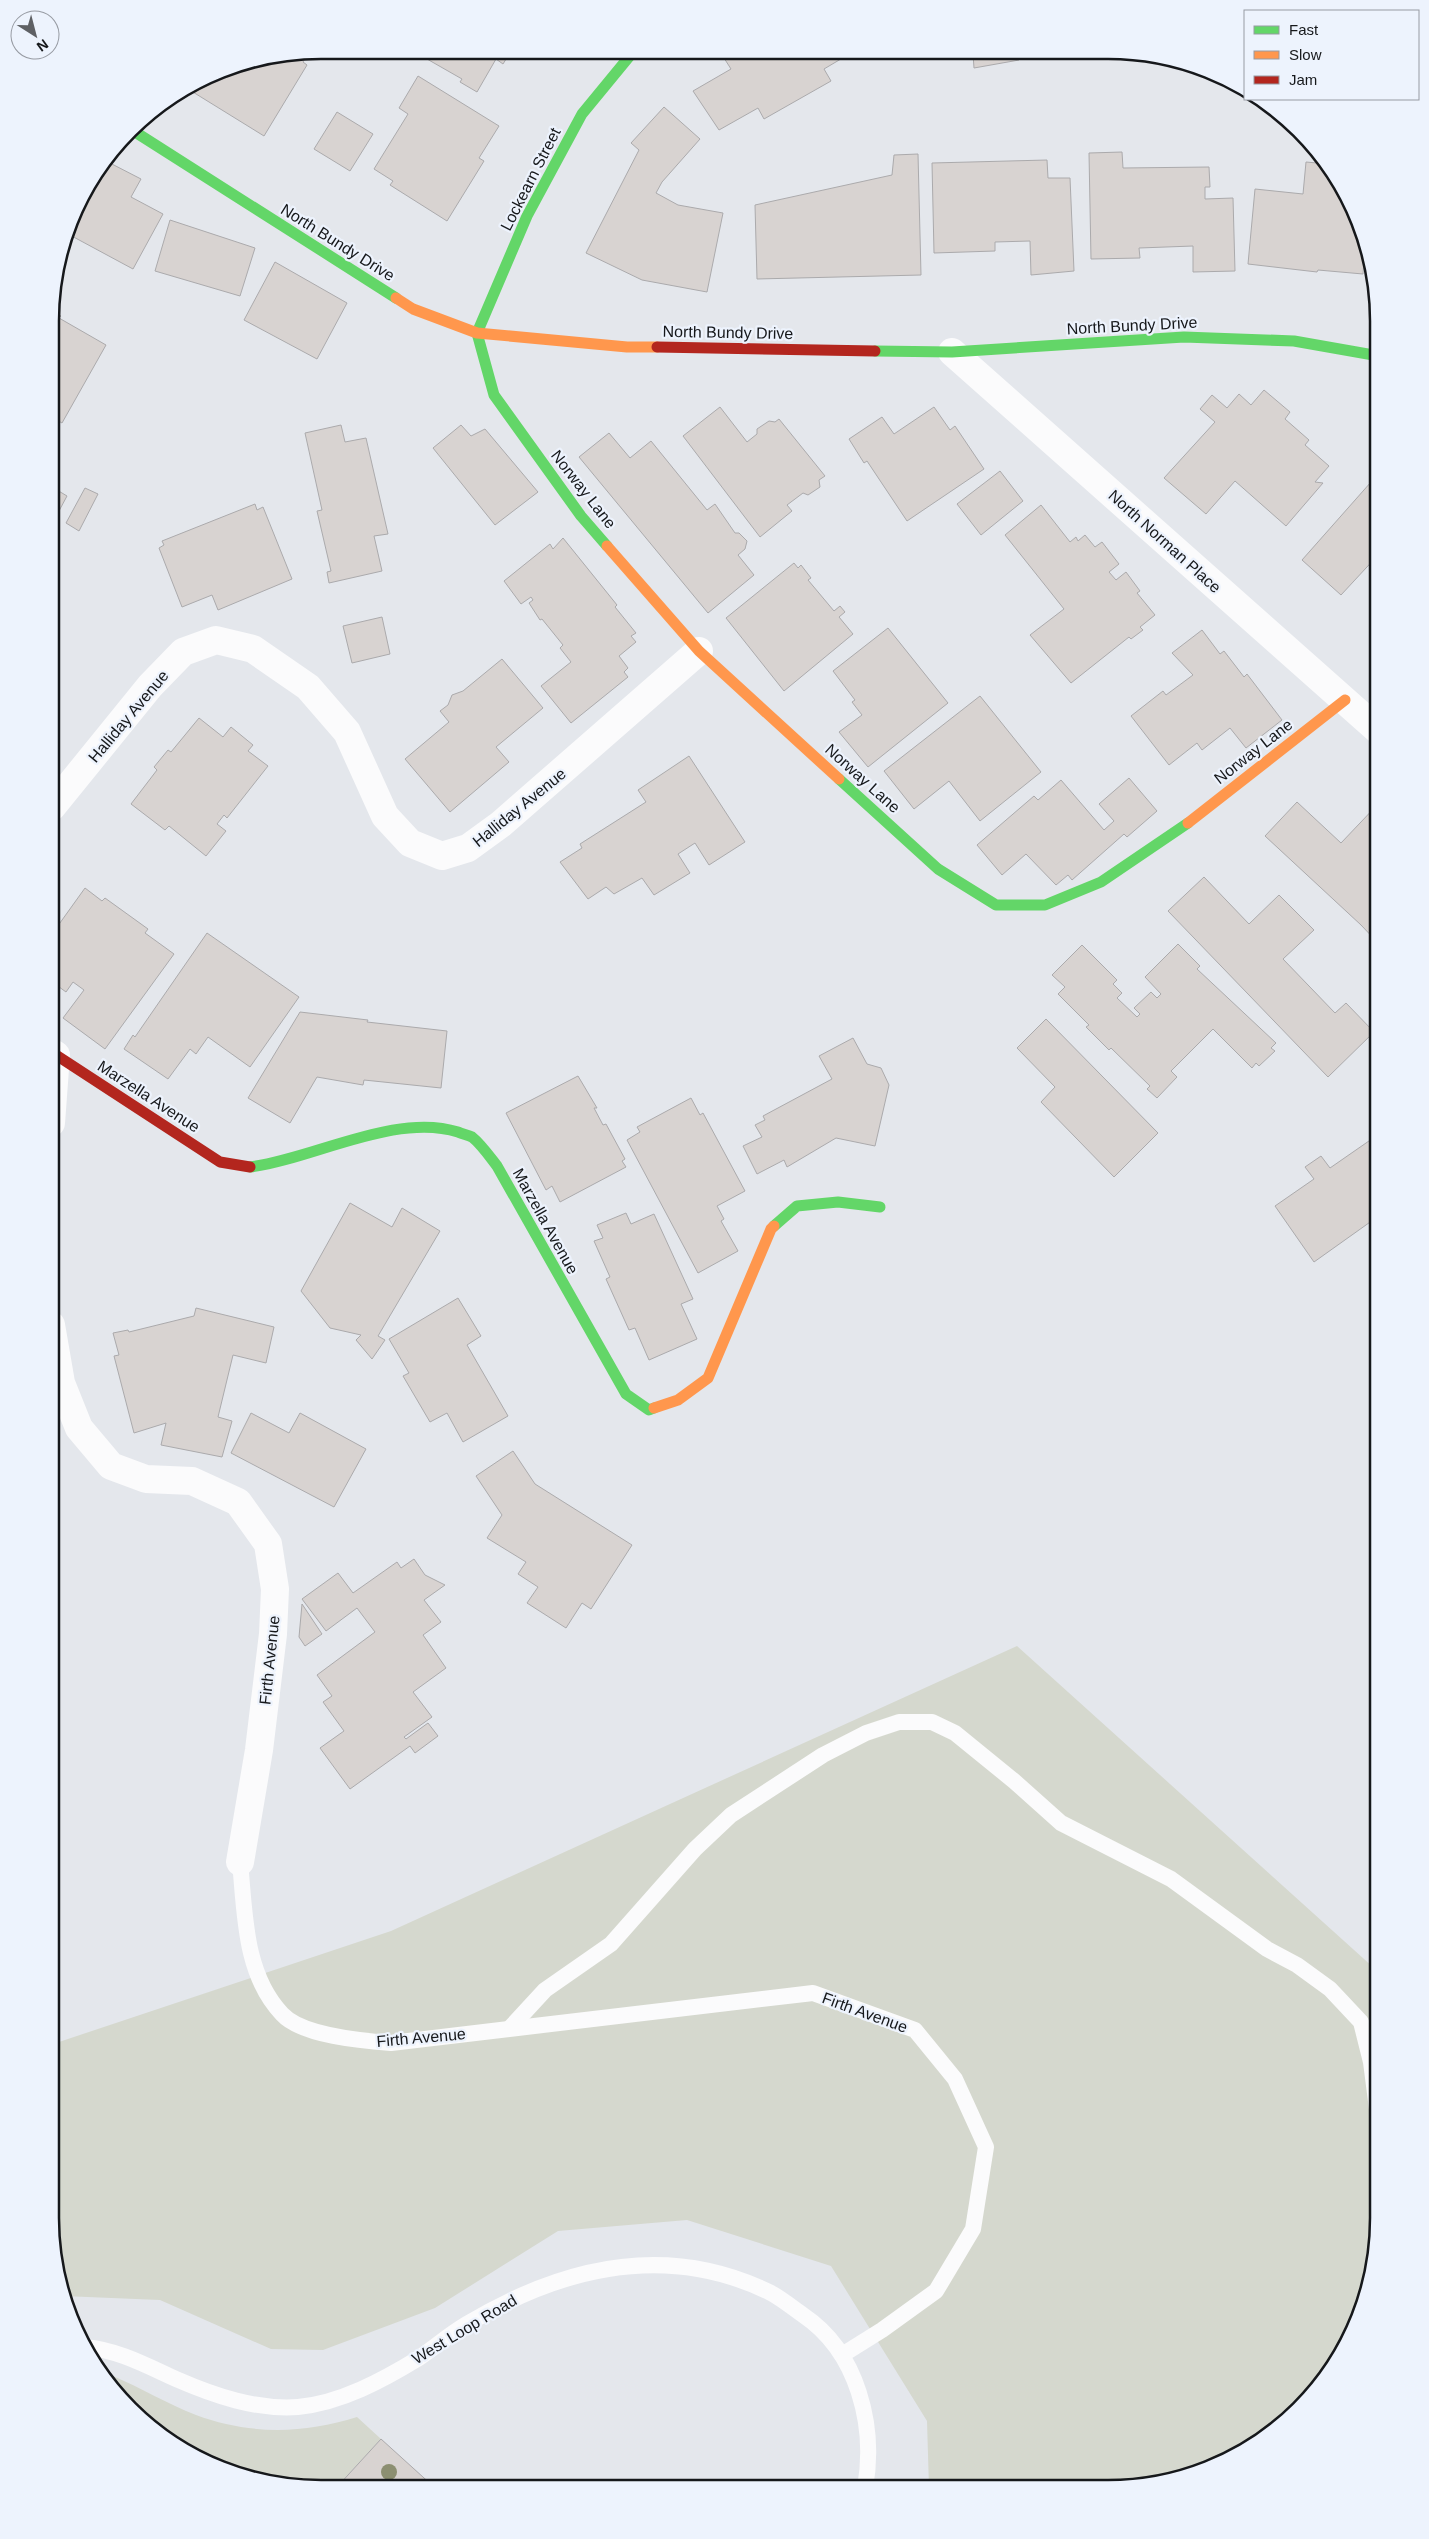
<svg xmlns="http://www.w3.org/2000/svg" width="1429" height="2539" viewBox="0 0 1429 2539" font-family="Helvetica,sans-serif">
	<rect width="100%" height="100%" fill="#e4e7ec"/>
	<g fill="#d5d8ce">
		<path d="M 1017,1646 L 1374,1968 L 1378,1989 L 1378,2236 L 1358,2321 L 1323,2383 L 1273,2433 L 1195,2475 L 1108,2489 L 929,2488 L 927,2421 L 831,2266 L 687,2220 L 558,2231 L 435,2308 L 323,2350 L 271,2349 L 160,2300 L 63,2296 L 50,2218 L 50,2045 L 391,1931 Z"/>
		<path d="M 100,2373 L 113,2376 C 141,2388 168,2404 196,2415 C 250,2435 303,2434 357,2417 L 381,2439 L 337,2487 L 285,2487 L 217,2468 L 143,2422 Z"/>
	</g>
	<g fill="#d8d3d1" stroke="#abaaac">
		<path d="M 413,51 L 511,51 L 503,64 L 496,59 L 477,92 L 460,82 L 462,79 Z"/>
		<path d="M 309,52 L 303,62 L 307,65 L 264,136 L 188,89 L 218,71 Z"/>
		<path d="M 733,53 L 851,53 L 824,69 L 831,81 L 764,119 L 758,108 L 719,130 L 693,91 L 731,69 L 724,58 Z"/>
		<path d="M 973,54 L 1018,54 L 1019,60 L 974,68 Z"/>
		<path d="M 418,76 L 499,126 L 479,158 L 484,161 L 447,221 L 390,185 L 393,181 L 374,169 L 408,114 L 399,108 Z"/>
		<path d="M 664,107 L 700,139 L 662,182 L 656,193 L 678,205 L 723,213 L 707,292 L 642,280 L 586,253 L 639,150 L 631,143 Z"/>
		<path d="M 337,112 L 373,134 L 350,171 L 314,149 Z"/>
		<path d="M 1122,152 L 1123,168 L 1209,167 L 1210,187 L 1205,187 L 1205,199 L 1233,198 L 1235,271 L 1193,272 L 1193,246 L 1139,248 L 1140,258 L 1091,259 L 1089,153 Z"/>
		<path d="M 918,154 L 921,275 L 757,279 L 755,205 L 892,175 L 894,155 Z"/>
		<path d="M 1047,160 L 1048,178 L 1070,178 L 1074,271 L 1031,275 L 1030,241 L 995,242 L 995,251 L 934,253 L 932,163 Z"/>
		<path d="M 108,162 L 141,179 L 131,197 L 163,214 L 133,269 L 68,234 L 78,201 Z"/>
		<path d="M 1306,162 L 1328,164 L 1333,170 L 1365,234 L 1369,262 L 1364,261 L 1363,274 L 1318,270 L 1317,272 L 1248,264 L 1255,189 L 1303,194 Z"/>
		<path d="M 170,220 L 255,248 L 240,296 L 155,271 Z"/>
		<path d="M 275,262 L 347,303 L 317,359 L 244,320 Z"/>
		<path d="M 52,311 L 61,316 L 59,318 L 106,345 L 62,423 L 52,417 Z"/>
		<path d="M 1264,390 L 1290,412 L 1285,419 L 1309,440 L 1305,445 L 1329,466 L 1315,482 L 1323,483 L 1286,526 L 1235,481 L 1206,514 L 1164,478 L 1215,422 L 1200,409 L 1212,395 L 1227,408 L 1239,394 L 1251,405 Z"/>
		<path d="M 720,407 L 747,442 L 757,434 L 757,429 L 769,421 L 775,422 L 779,419 L 825,476 L 819,480 L 820,487 L 808,495 L 803,493 L 787,505 L 792,511 L 760,537 L 683,436 Z"/>
		<path d="M 934,407 L 950,430 L 955,426 L 984,469 L 907,521 L 867,461 L 864,463 L 849,439 L 882,417 L 894,434 Z"/>
		<path d="M 341,425 L 345,442 L 366,438 L 388,534 L 374,536 L 382,571 L 329,583 L 327,572 L 331,571 L 317,511 L 322,510 L 305,433 Z"/>
		<path d="M 461,425 L 471,436 L 485,429 L 538,492 L 495,525 L 433,448 Z"/>
		<path d="M 609,433 L 630,458 L 651,441 L 707,510 L 715,504 L 735,533 L 739,533 L 747,541 L 745,549 L 738,555 L 754,575 L 708,613 L 579,457 Z"/>
		<path d="M 1000,471 L 1023,501 L 981,535 L 957,504 Z"/>
		<path d="M 1379,473 L 1379,554 L 1341,595 L 1302,560 Z"/>
		<path d="M 52,487 L 67,496 L 52,524 Z"/>
		<path d="M 85,488 L 98,494 L 79,531 L 66,523 Z"/>
		<path d="M 255,504 L 257,510 L 263,507 L 292,579 L 218,610 L 212,595 L 182,607 L 159,548 L 164,545 L 162,541 Z"/>
		<path d="M 1041,505 L 1070,542 L 1076,537 L 1078,541 L 1085,535 L 1095,547 L 1102,542 L 1119,564 L 1109,572 L 1116,580 L 1126,572 L 1140,591 L 1137,593 L 1155,615 L 1140,627 L 1143,630 L 1131,639 L 1129,637 L 1071,683 L 1030,635 L 1064,609 L 1005,535 Z"/>
		<path d="M 563,538 L 617,605 L 615,607 L 636,633 L 631,636 L 636,642 L 619,656 L 628,668 L 624,672 L 628,677 L 571,723 L 541,686 L 571,662 L 560,648 L 563,645 L 542,619 L 540,620 L 529,603 L 533,600 L 531,597 L 521,604 L 504,581 L 550,544 L 553,549 Z"/>
		<path d="M 794,563 L 798,568 L 801,565 L 811,578 L 808,580 L 834,611 L 840,606 L 845,612 L 839,617 L 853,634 L 784,691 L 726,618 Z"/>
		<path d="M 382,617 L 390,654 L 352,663 L 343,626 Z"/>
		<path d="M 888,628 L 948,703 L 868,767 L 839,732 L 862,715 L 852,702 L 855,700 L 833,671 Z"/>
		<path d="M 1202,630 L 1220,654 L 1224,651 L 1244,677 L 1247,674 L 1282,720 L 1246,748 L 1230,728 L 1202,750 L 1197,743 L 1169,765 L 1131,716 L 1163,691 L 1166,695 L 1193,675 L 1172,653 Z"/>
		<path d="M 502,659 L 543,708 L 496,747 L 509,762 L 450,812 L 405,759 L 449,722 L 440,711 L 448,705 L 452,695 L 463,691 Z"/>
		<path d="M 980,696 L 1041,772 L 980,821 L 949,781 L 914,809 L 884,771 Z"/>
		<path d="M 199,718 L 223,737 L 231,727 L 253,745 L 248,751 L 268,766 L 227,818 L 224,815 L 217,824 L 226,831 L 206,856 L 169,826 L 165,830 L 131,804 L 157,770 L 154,767 L 168,750 L 171,752 Z"/>
		<path d="M 689,756 L 745,842 L 709,865 L 695,843 L 678,854 L 690,873 L 654,895 L 642,878 L 614,894 L 606,887 L 588,899 L 560,862 L 582,848 L 580,844 L 646,802 L 638,790 Z"/>
		<path d="M 1129,778 L 1157,811 L 1127,837 L 1124,834 L 1072,880 L 1068,875 L 1056,885 L 1026,854 L 1002,875 L 977,845 L 1034,796 L 1038,800 L 1061,780 L 1104,830 L 1114,821 L 1099,804 Z"/>
		<path d="M 1297,802 L 1341,843 L 1379,803 L 1379,944 L 1361,925 L 1265,836 Z"/>
		<path d="M 1204,877 L 1249,924 L 1279,895 L 1314,930 L 1283,959 L 1335,1013 L 1346,1003 L 1374,1032 L 1328,1077 L 1168,911 Z"/>
		<path d="M 85,888 L 102,901 L 105,898 L 148,929 L 145,933 L 174,954 L 105,1049 L 63,1018 L 84,990 L 73,982 L 66,992 L 51,981 L 52,934 Z"/>
		<path d="M 207,933 L 299,997 L 250,1067 L 208,1037 L 196,1054 L 190,1049 L 168,1079 L 124,1049 L 133,1035 L 135,1037 Z"/>
		<path d="M 1178,944 L 1200,966 L 1197,969 L 1276,1043 L 1271,1048 L 1275,1051 L 1259,1066 L 1256,1063 L 1252,1068 L 1213,1029 L 1171,1071 L 1177,1077 L 1157,1098 L 1147,1089 L 1150,1086 L 1111,1048 L 1109,1050 L 1086,1027 L 1089,1025 L 1058,994 L 1065,987 L 1052,975 L 1082,945 L 1117,980 L 1113,984 L 1122,993 L 1117,998 L 1137,1017 L 1140,1014 L 1134,1008 L 1151,992 L 1157,998 L 1161,994 L 1145,977 Z"/>
		<path d="M 300,1012 L 368,1020 L 367,1022 L 447,1031 L 441,1088 L 364,1080 L 363,1085 L 317,1077 L 290,1123 L 248,1098 Z"/>
		<path d="M 1046,1019 L 1158,1133 L 1114,1177 L 1041,1102 L 1055,1087 L 1017,1048 Z"/>
		<path d="M 853,1038 L 867,1064 L 881,1068 L 889,1085 L 875,1146 L 836,1138 L 787,1167 L 784,1160 L 757,1174 L 743,1146 L 762,1137 L 755,1125 L 765,1120 L 763,1116 L 832,1079 L 819,1056 Z"/>
		<path d="M 578,1076 L 597,1108 L 594,1108 L 603,1125 L 606,1124 L 625,1159 L 622,1161 L 626,1167 L 560,1202 L 552,1186 L 546,1190 L 506,1113 Z"/>
		<path d="M 691,1098 L 700,1115 L 703,1113 L 745,1191 L 717,1206 L 724,1219 L 721,1221 L 738,1251 L 698,1273 L 627,1140 L 640,1132 L 637,1127 Z"/>
		<path d="M 1379,1134 L 1379,1225 L 1373,1220 L 1314,1262 L 1275,1206 L 1314,1179 L 1305,1167 L 1321,1156 L 1330,1168 Z"/>
		<path d="M 350,1203 L 392,1227 L 402,1208 L 440,1231 L 378,1336 L 385,1340 L 372,1359 L 356,1340 L 361,1335 L 330,1328 L 301,1291 Z"/>
		<path d="M 626,1213 L 631,1224 L 654,1214 L 693,1299 L 681,1304 L 697,1339 L 649,1360 L 635,1328 L 629,1330 L 606,1279 L 610,1277 L 594,1241 L 603,1238 L 597,1225 Z"/>
		<path d="M 458,1298 L 481,1336 L 467,1345 L 508,1416 L 463,1442 L 447,1413 L 430,1422 L 403,1376 L 409,1373 L 389,1339 Z"/>
		<path d="M 196,1308 L 274,1327 L 266,1363 L 233,1355 L 218,1417 L 232,1421 L 222,1457 L 161,1445 L 166,1423 L 134,1433 L 114,1356 L 119,1355 L 113,1333 L 128,1330 L 129,1332 L 194,1316 Z"/>
		<path d="M 251,1413 L 289,1433 L 300,1413 L 366,1449 L 334,1507 L 231,1453 Z"/>
		<path d="M 513,1451 L 535,1484 L 632,1545 L 591,1609 L 582,1603 L 566,1628 L 527,1603 L 538,1587 L 518,1574 L 526,1562 L 487,1538 L 502,1515 L 476,1476 Z"/>
		<path d="M 414,1559 L 425,1575 L 445,1585 L 424,1600 L 441,1622 L 423,1635 L 446,1668 L 413,1692 L 432,1717 L 404,1737 L 406,1739 L 428,1723 L 438,1736 L 415,1753 L 410,1746 L 350,1789 L 320,1748 L 344,1731 L 323,1702 L 332,1696 L 317,1675 L 375,1632 L 357,1608 L 326,1631 L 302,1599 L 338,1573 L 353,1593 L 397,1562 L 401,1568 Z"/>
		<path d="M 302,1604 L 322,1634 L 305,1646 L 299,1637 Z"/>
		<path d="M 381,2439 L 434,2487 L 337,2487 Z"/>
	</g>
	<g fill="none" stroke-linecap="round" stroke-linejoin="round">
		<g stroke="#fbfbfc" stroke-width="16">
			<path d="M 240,1862 C 245,1913 244,1974 282,2014 C 302,2036 363,2041 391,2043 L 813,1993 L 915,2030 L 955,2079 L 986,2147 L 973,2229 L 936,2291 L 882,2330 L 842,2355"/>
			<path d="M 510,2028 L 545,1990 L 611,1944 L 695,1849 L 731,1815 L 823,1755 L 866,1733 L 899,1722 L 932,1722 L 955,1733 L 1014,1781 L 1061,1823 L 1171,1879 L 1267,1949 L 1297,1965 L 1330,1989 L 1361,2022 L 1371,2062 L 1378,2117"/>
			<path d="M 85,2347 C 118,2350 147,2366 176,2379 C 215,2396 256,2410 298,2407 C 341,2403 383,2380 419,2358 C 435,2347 450,2334 467,2324 C 562,2267 666,2241 771,2293 C 782,2299 793,2308 803,2315 C 858,2352 876,2426 865,2488"/>
		</g>
		<g stroke="#fbfbfc" stroke-width="28">
			<path d="M 952,352 L 1379,731"/>
			<path d="M 52,807 L 150,686 L 183,652 L 216,640 L 253,649 L 308,687 L 347,732 L 385,816 L 410,843 L 442,856 L 468,848 L 501,824 L 699,651"/>
			<path d="M 51,1123 L 56,1055 L 51,1052"/>
			<path d="M 51,1325 L 61,1383 L 79,1428 L 111,1466 L 146,1479 L 192,1481 L 238,1502 L 268,1544 L 275,1589 L 273,1634 L 259,1750 L 240,1862"/>
		</g>
		<g stroke="#63d668" stroke-width="11">
			<path d="M 132,130 L 396,298"/>
			<path d="M 875,351 L 952,352 L 1184,337 L 1294,341 L 1379,356"/>
			<path d="M 607,546 L 581,516 L 494,395 L 477,333 L 527,216 L 582,114 L 633,52"/>
			<path d="M 839,779 L 938,869 L 996,905 L 1045,905 L 1101,882 L 1188,823"/>
			<path d="M 250,1167 C 313,1159 396,1112 458,1132 C 462,1134 468,1135 472,1137 C 481,1144 490,1157 497,1166 L 626,1394 L 649,1410 L 654,1408"/>
			<path d="M 774,1226 L 797,1206 L 838,1202 L 880,1207"/>
		</g>
		<g stroke="#ff974d" stroke-width="11">
			<path d="M 396,298 L 413,309 L 477,333 L 627,347 L 657,347"/>
			<path d="M 607,546 L 699,651 L 839,779"/>
			<path d="M 1188,823 L 1345,700"/>
			<path d="M 654,1408 L 678,1400 L 708,1378 L 771,1229 L 774,1226"/>
		</g>
		<g stroke="#b3261e" stroke-width="11">
			<path d="M 657,347 L 875,351"/>
			<path d="M 56,1055 L 220,1162 L 250,1167"/>
		</g>
	</g>
	<circle fill="#8c8f71" cx="389" cy="2472" r="8"/>
	<g text-anchor="middle" stroke-width="4.5" stroke-linejoin="round" paint-order="stroke">
		<g font-size="16" fill="#16181b" stroke="#edf3fd">
			<text transform="translate(530 179) rotate(-63)" y="6">Lockearn Street</text>
			<text transform="translate(338 242) rotate(32)" y="6">North Bundy Drive</text>
			<text transform="translate(1132 325) rotate(-3)" y="6">North Bundy Drive</text>
			<text transform="translate(728 332) rotate(1)" y="6">North Bundy Drive</text>
			<text transform="translate(584 489) rotate(52)" y="6">Norway Lane</text>
			<text transform="translate(1165 541) rotate(42)" y="6">North Norman Place</text>
			<text transform="translate(128 716) rotate(-50)" y="6">Halliday Avenue</text>
			<text transform="translate(1253 751) rotate(-38)" y="6">Norway Lane</text>
			<text transform="translate(863 778) rotate(42)" y="6">Norway Lane</text>
			<text transform="translate(519 807) rotate(-39)" y="6">Halliday Avenue</text>
			<text transform="translate(149 1096) rotate(33)" y="6">Marzella Avenue</text>
			<text transform="translate(546 1221) rotate(61)" y="6">Marzella Avenue</text>
			<text transform="translate(269 1660) rotate(-84)" y="6">Firth Avenue</text>
			<text transform="translate(865 2012) rotate(20)" y="6">Firth Avenue</text>
			<text transform="translate(421 2037) rotate(-5)" y="6">Firth Avenue</text>
			<text transform="translate(464 2329) rotate(-31)" y="6">West Loop Road</text>
		</g>
	</g>
	<path d="M0 0H1429V2539H0ZM321 59H1108A262 262 0 0 1 1370 321V2218A262 262 0 0 1 1108 2480H321A262 262 0 0 1 59 2218V321A262 262 0 0 1 321 59Z" fill="#edf3fd" fill-rule="evenodd"/>
	<path fill="none" stroke="#16181b" stroke-width="2.5" d="M321 59H1108A262 262 0 0 1 1370 321V2218A262 262 0 0 1 1108 2480H321A262 262 0 0 1 59 2218V321A262 262 0 0 1 321 59Z"/>
	<rect x="1244" y="10" width="175" height="90" fill="#edf3fd" stroke="#979ba3"/>
	<rect x="1254" y="26" width="25" height="8" fill="#63d668" stroke="#979ba3"/>
	<text x="1289" y="35" font-size="15" fill="#16181b">Fast</text>
	<rect x="1254" y="51" width="25" height="8" fill="#ff974d" stroke="#979ba3"/>
	<text x="1289" y="60" font-size="15" fill="#16181b">Slow</text>
	<rect x="1254" y="76" width="25" height="8" fill="#b3261e" stroke="#979ba3"/>
	<text x="1289" y="85" font-size="15" fill="#16181b">Jam</text>
	<g transform="translate(35 35) rotate(144)"><circle r="24" fill="#edf3fd" stroke="#979ba3"/>
	<path d="M0-4L9 19L0 12L-9 19Z" fill="#5e6064"/>
	<text y="-8" font-size="14" font-weight="bold" text-anchor="middle" fill="#16181b">N</text>
	</g>
</svg>
